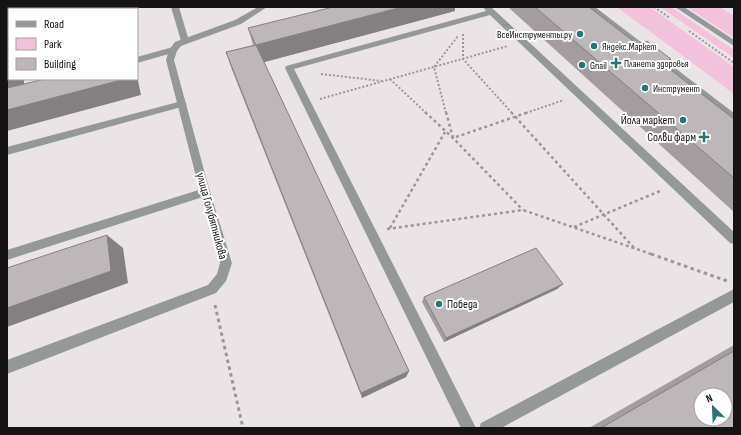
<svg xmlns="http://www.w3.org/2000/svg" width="741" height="435" viewBox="0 0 741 435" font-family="'Sofia Sans Condensed',sans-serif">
	<rect width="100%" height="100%" fill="#ebe4e7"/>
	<g fill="#f2c2dc">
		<path d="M 617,7 L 650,7 L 734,67 L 734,94 Z"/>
		<path d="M 660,7 L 671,7 L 734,50 L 734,58 Z"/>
		<path d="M 687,7 L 720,7 L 734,16 L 734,38 Z"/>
	</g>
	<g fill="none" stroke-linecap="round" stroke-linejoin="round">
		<g stroke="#9b9698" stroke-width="2" stroke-dasharray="2 2" stroke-linecap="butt">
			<path d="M 654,7 L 670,18"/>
			<path d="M 689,31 L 734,63"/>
			<path d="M 463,34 L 463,59 L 512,113"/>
			<path d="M 321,74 L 382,81"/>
			<path d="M 390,79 L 426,113"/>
			<path d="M 320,99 L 508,46"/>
			<path d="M 446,113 L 434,67 L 458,36"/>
			<path d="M 526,113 L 564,100"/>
		</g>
		<g stroke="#9b9698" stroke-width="2.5" stroke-dasharray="3 3" stroke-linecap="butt">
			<path d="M 425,112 L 453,138 L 523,210"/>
			<path d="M 446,112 L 453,138 L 529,112"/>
			<path d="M 511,112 L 635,249"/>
			<path d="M 574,227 L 660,191"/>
			<path d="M 390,228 L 445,132"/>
			<path d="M 387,229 L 523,210 L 654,255"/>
		</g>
		<g stroke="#9b9698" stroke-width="3" stroke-dasharray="3.5 3.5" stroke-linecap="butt">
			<path d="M 651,254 L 727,281"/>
			<path d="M 215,305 L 243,428"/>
		</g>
		<g fill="#959898" fill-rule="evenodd">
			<rect x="47" y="7" width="8" height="2"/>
			<path d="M 171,7 L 179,7 L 189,41 L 188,43 L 185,43 L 181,41 Z"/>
			<path d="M 483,7 L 491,7 L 734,232 L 734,244 L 730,243 L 490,15 L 294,69 L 476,428 L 461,428 L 285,68 L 286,66 L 486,11 Z"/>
			<path d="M 586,7 L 595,7 L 734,113 L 734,121 L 731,120 Z"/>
			<path d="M 675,7 L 684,7 L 734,40 L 734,46 Z"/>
			<path d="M 173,47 L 176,48 L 176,52 L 137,63 L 137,57 Z"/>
			<path d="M 182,101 L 187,104 L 185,106 L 7,155 L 7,147 Z"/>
			<path d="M 205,188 L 209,189 L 210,192 L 209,195 L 7,260 L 7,250 Z"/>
			<path d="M 734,289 L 734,302 L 501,428 L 479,428 L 481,423 Z"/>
		</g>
		<path fill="#959898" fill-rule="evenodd" d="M 258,7 L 267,7 L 241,24 L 181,46 L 177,51 L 174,60 L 210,192 L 232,263 L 226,281 L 216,293 L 7,374 L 7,360 L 208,285 L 217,274 L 220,263 L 200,192 L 166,60 L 169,50 L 175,42 L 235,20 Z"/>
	</g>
	<g fill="#a39da0">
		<path d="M 508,7 L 589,7 L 734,119 L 734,212 Z"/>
		<path d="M 455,11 L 264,62 L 409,371 L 406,377 L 362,398 L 232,70 L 226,52 L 253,45 L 248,28 Z"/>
		<path d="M 563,284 L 557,289 L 444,342 L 422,302 L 424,297 Z"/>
		<path d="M 734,345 L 734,428 L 589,428 Z"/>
	</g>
	<g fill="#848082">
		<rect x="90" y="7" width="8" height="2"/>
		<path d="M 402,7 L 455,7 L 455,11 L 261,63 L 256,45 Z"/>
		<path d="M 9,55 L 9,79 L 24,79 L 24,84 L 125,79 L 137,79 L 137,76 L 141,95 L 7,131 L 7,67 Z"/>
		<path d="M 671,59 L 658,78 L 662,63 Z"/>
		<path d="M 107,235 L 123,248 L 128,283 L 7,327 L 7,308 Z"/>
		<path d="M 563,284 L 557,289 L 444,342 L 446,338 Z"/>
		<path d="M 409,371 L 406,377 L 362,398 L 361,393 Z"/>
	</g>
	<g fill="#bdb7ba" stroke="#848082" fill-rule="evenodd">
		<rect x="58" y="7" width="32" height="2"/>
		<path d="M 333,7 L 402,7 L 256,45 L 248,28 Z"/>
		<path d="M 535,7 L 589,7 L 637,44 L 647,41 L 671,59 L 662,63 L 734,119 L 734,178 Z"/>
		<path d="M 256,45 L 409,371 L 361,393 L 226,52 Z"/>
		<path d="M 9,49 L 8,67 L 7,67 L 7,50 Z"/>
		<path d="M 7,76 L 8,76 L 7,88 L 45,79 L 125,79 L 7,110 Z"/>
		<path d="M 107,235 L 111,271 L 7,308 L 7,268 Z"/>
		<path d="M 536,248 L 563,284 L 446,338 L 424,297 Z"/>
		<path d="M 734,351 L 734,428 L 601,428 ZM 701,395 L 725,395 L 725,419 L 701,419 Z"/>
	</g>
	<g fill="#2a7476" stroke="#fff" stroke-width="1.5">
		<circle cx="580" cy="34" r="4"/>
		<circle cx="594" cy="46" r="4"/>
		<path d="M614 57h4v4h4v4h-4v4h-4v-4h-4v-4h4z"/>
		<circle cx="582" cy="65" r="4"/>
		<circle cx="645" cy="88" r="4"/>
		<circle cx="683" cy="120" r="4"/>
		<path d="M702 131h4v4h4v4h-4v4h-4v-4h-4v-4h4z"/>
		<circle cx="439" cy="304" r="4"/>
	</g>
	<g text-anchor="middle" stroke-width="4" stroke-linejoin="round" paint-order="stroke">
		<g font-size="10" fill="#151314" stroke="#fff" text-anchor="start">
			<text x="572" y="38" text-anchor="end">ВсеИнструменты.ру</text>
			<text x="602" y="50">Яндекс.Маркет</text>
			<text x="624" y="67">Планета здоровья</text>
			<text x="590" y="69">Gnail</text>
			<text x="653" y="92">Инструмент</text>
		</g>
		<g font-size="12" fill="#151314" stroke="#fff" text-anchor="end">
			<text x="675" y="124">Йола маркет</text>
			<text x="696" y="141">Солви фарм</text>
			<text x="447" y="308" text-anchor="start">Победа</text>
		</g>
		<g font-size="12" fill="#151314" stroke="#fff">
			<text transform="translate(212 216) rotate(75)" y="4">улица Голубятникова</text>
		</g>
	</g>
	<rect width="741" height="435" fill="none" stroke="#151314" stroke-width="16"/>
	<rect x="8" y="8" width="130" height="72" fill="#ffffff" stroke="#a1a1a1"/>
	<rect x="16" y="21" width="20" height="6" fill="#959898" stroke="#a1a1a1"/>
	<text x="44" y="28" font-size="12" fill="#151314">Road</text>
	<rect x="16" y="38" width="20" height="12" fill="#f2c2dc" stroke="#a1a1a1"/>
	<text x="44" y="48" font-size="12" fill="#151314">Park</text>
	<rect x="16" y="58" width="20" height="12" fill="#bdb7ba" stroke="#a1a1a1"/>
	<text x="44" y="68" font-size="12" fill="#151314">Building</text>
	<g transform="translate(713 407) rotate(336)"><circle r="19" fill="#ffffff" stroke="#a1a1a1"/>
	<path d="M0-3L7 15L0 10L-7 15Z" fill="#2a7476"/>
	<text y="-6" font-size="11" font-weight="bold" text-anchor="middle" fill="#151314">N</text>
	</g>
</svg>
